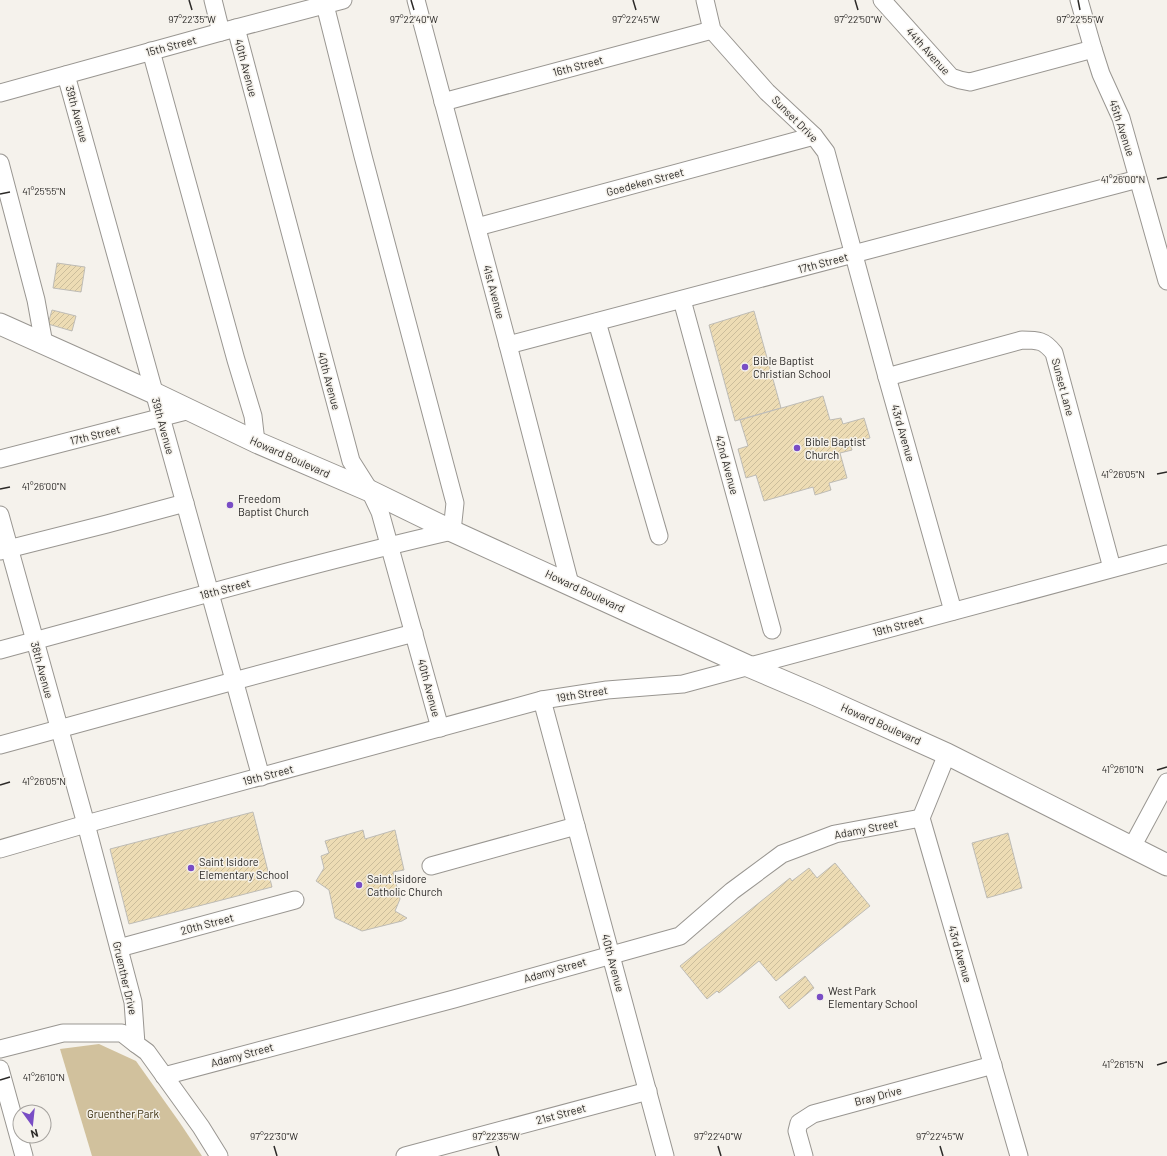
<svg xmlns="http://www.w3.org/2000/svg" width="1167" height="1156" viewBox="0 0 1167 1156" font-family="Barlow,sans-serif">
	<defs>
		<pattern id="building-hatch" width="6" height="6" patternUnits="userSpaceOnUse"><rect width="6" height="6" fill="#eddcb4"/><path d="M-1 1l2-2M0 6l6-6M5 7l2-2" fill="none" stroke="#cbbd9b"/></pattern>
	</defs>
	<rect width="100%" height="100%" fill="#f5f2ec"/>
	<path fill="#d1c19d" d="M 99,1044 L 136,1061 L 180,1123 L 202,1156 L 92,1156 L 60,1049 Z"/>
	<g fill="url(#building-hatch)" stroke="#bebcb6">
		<path d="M 57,263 L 85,267 L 81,292 L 53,288 Z"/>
		<path d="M 52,310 L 76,316 L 72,331 L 48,324 Z"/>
		<path d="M 754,311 L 781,408 L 735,421 L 709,325 Z"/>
		<path d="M 823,396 L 830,420 L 841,418 L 843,424 L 864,418 L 870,438 L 850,443 L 852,450 L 840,453 L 847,478 L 829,483 L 831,490 L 815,495 L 813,487 L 764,501 L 756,475 L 746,478 L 738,449 L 748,446 L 740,420 Z"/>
		<path d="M 253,812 L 272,887 L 129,924 L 110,849 Z"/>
		<path d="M 363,830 L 365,839 L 395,830 L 404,870 L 393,872 L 400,899 L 395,911 L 407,918 L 402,921 L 362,931 L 335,918 L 329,890 L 316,881 L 324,868 L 321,856 L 329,853 L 325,841 Z"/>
		<path d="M 1008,833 L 1022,888 L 987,898 L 972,843 Z"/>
		<path d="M 835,863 L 870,906 L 776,981 L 759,961 L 719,993 L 717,991 L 707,999 L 680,966 L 790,878 L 792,881 L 809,868 L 817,878 Z"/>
		<path d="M 805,976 L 814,988 L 789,1009 L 779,997 Z"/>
	</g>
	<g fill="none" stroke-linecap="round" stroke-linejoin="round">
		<defs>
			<g id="minor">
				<path d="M 213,0 L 221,32"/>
				<path d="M 416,0 L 508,345 L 570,584"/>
				<path d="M 705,0 L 712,30 L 767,92 L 814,136 L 826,152 L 887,377 L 953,611"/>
				<path d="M 882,0 L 951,77 L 960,80 L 970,82 L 1093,49"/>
				<path d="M 1079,0 L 1093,49 L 1101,74 L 1121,118 L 1167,281"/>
				<path d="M 236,28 L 351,461 L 370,491 L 380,512 L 440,728"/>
				<path d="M 151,51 L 236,360 L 253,416 L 256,442"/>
				<path d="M 66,75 L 261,777"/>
				<path d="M 0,93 L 221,32 L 343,0"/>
				<path d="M 443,102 L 712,30"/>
				<path d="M 0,163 L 36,300 L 44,344"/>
				<path d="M 477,227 L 814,136"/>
				<path d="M 682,300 L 772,630"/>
				<path d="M 597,322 L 659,536"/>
				<path d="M 508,345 L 1138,179"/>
				<path d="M 887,377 L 1022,340 C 1038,340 1044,340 1054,353 L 1112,568"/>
				<path d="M 0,459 L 190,410"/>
				<path d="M 0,515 L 86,824 L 133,1002 L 136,1044 L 147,1052 L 201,1127 L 219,1156"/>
				<path d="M 0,551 L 107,524 L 185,503"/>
				<path d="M 0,650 C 150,610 300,566 452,531 L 455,503 L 363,156 L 325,5"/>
				<path d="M 542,700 L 665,1156"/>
				<path d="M 0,745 L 234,681 L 414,633"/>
				<path d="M 947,754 L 921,818 L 1019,1156"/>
				<path d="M 1132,847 L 1167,782"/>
				<path d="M 0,849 L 86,824 L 542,700 L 607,690 L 683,684 L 1167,554"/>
				<path d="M 431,866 L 576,826"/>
				<path d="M 119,948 L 295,900"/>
				<path d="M 0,1049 L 63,1033 L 122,1033 L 136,1044"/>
				<path d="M 0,1069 L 24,1156"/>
				<path d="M 164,1076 L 454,999 L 680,936 L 732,891 L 782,854 L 835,834 L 921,818"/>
				<path d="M 405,1156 L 648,1091"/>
				<path d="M 804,1156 L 797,1131 L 799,1123 L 813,1114 L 993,1065"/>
			</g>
			<path id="major" d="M 0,324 L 154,393 L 256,442 L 370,491 L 452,531 L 748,666 L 816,695 L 947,754 L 1167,865"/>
		</defs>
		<use href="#minor" stroke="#999691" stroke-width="19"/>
		<use href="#major" stroke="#999691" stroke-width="23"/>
		<use href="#minor" stroke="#fff" stroke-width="17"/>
		<use href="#major" stroke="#fff" stroke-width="21"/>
	</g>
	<path fill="none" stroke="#2c2a28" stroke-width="1.5" d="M 189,0 L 192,10M 411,0 L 414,10M 633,0 L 636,10M 855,0 L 858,10M 1078,0 L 1080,10M 1157,179 L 1167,177M 0,194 L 10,192M 1157,474 L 1167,472M 0,489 L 10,487M 1157,770 L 1167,767M 0,785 L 10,782M 1157,1065 L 1167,1062M 0,1080 L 10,1077M 274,1146 L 277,1156M 496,1146 L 499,1156M 718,1146 L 721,1156M 940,1146 L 943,1156"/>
	<g fill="#794dc5" stroke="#f5f2ec" stroke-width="1.5">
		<circle cx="745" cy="367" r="4"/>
		<circle cx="797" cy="448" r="4"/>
		<circle cx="230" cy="505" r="4"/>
		<circle cx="191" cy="868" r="4"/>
		<circle cx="359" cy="885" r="4"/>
		<circle cx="820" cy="997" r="4"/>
	</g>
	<g text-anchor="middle" stroke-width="3" stroke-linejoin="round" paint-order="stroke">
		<g font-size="11" fill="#2c2a28" stroke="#f5f2ec">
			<text transform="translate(171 46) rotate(-15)" y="4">15th Street</text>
			<text transform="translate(928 51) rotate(48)" y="4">44th Avenue</text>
			<text transform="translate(578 66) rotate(-15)" y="4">16th Street</text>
			<text transform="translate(246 68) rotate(75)" y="4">40th Avenue</text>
			<text transform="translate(77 114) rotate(75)" y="4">39th Avenue</text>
			<text transform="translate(795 119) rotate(45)" y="4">Sunset Drive</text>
			<text transform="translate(1122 128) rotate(72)" y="4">45th Avenue</text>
			<text transform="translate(645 182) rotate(-15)" y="4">Goedeken Street</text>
			<text transform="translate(823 263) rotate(-15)" y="4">17th Street</text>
			<text transform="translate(494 292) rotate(75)" y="4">41st Avenue</text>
			<text transform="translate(329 381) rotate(75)" y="4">40th Avenue</text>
			<text transform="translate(1063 387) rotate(75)" y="4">Sunset Lane</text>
			<text transform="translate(163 426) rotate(75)" y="4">39th Avenue</text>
			<text transform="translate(903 433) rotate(74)" y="4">43rd Avenue</text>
			<text transform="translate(95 435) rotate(-14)" y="4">17th Street</text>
			<text transform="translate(290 457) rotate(24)" y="4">Howard Boulevard</text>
			<text transform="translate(727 465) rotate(75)" y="4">42nd Avenue</text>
			<text transform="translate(225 589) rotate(-15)" y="4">18th Street</text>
			<text transform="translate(585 591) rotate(25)" y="4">Howard Boulevard</text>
			<text transform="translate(898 626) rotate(-15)" y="4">19th Street</text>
			<text transform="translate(42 670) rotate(75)" y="4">38th Avenue</text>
			<text transform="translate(429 688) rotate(75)" y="4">40th Avenue</text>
			<text transform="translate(582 694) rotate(-9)" y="4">19th Street</text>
			<text transform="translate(881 724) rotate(24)" y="4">Howard Boulevard</text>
			<text transform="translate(268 775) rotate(-15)" y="4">19th Street</text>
			<text transform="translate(866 829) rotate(-11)" y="4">Adamy Street</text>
			<text transform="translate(207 924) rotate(-15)" y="4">20th Street</text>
			<text transform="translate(960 954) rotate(74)" y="4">43rd Avenue</text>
			<text transform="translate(613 963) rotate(75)" y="4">40th Avenue</text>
			<text transform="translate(555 970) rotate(-16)" y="4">Adamy Street</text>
			<text transform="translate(125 978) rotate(77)" y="4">Gruenther Drive</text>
			<text transform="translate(242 1055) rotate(-15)" y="4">Adamy Street</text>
			<text transform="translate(878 1096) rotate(-15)" y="4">Bray Drive</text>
			<text transform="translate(561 1114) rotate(-15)" y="4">21st Street</text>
		</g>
		<g font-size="11" fill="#2c2a28" stroke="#f5f2ec" text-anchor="start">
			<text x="753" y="365">Bible Baptist<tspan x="753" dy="13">Christian School</tspan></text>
			<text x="805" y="446">Bible Baptist<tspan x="805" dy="13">Church</tspan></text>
			<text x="238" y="503">Freedom<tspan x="238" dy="13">Baptist Church</tspan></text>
			<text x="199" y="866">Saint Isidore<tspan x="199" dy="13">Elementary School</tspan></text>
			<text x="367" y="883">Saint Isidore<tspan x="367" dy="13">Catholic Church</tspan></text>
			<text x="828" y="995">West Park<tspan x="828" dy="13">Elementary School</tspan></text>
		</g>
		<g font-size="11" fill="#392c0b" stroke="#f5f2ec">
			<text x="123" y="1118">Gruenther Park</text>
		</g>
	</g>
	<g font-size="10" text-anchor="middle" fill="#2c2a28" stroke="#f5f2ec" stroke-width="3" stroke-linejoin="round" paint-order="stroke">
		<text x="192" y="23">97°22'35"W</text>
		<text x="414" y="23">97°22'40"W</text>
		<text x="636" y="23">97°22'45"W</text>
		<text x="858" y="23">97°22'50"W</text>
		<text x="1080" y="23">97°22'55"W</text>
		<text x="1123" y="183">41°26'00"N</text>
		<text x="44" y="195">41°25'55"N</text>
		<text x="1123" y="478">41°26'05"N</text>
		<text x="44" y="490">41°26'00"N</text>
		<text x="1123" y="773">41°26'10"N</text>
		<text x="44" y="785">41°26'05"N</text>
		<text x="1123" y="1068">41°26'15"N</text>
		<text x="44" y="1081">41°26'10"N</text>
		<text x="274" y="1140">97°22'30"W</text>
		<text x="496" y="1140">97°22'35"W</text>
		<text x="718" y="1140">97°22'40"W</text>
		<text x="940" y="1140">97°22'45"W</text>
	</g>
	<g transform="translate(32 1124) rotate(165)"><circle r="19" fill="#f5f2ec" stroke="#a5a29e"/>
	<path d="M0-3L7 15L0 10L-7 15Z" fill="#794dc5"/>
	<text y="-6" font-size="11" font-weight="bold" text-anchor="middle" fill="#2c2a28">N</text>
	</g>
</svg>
